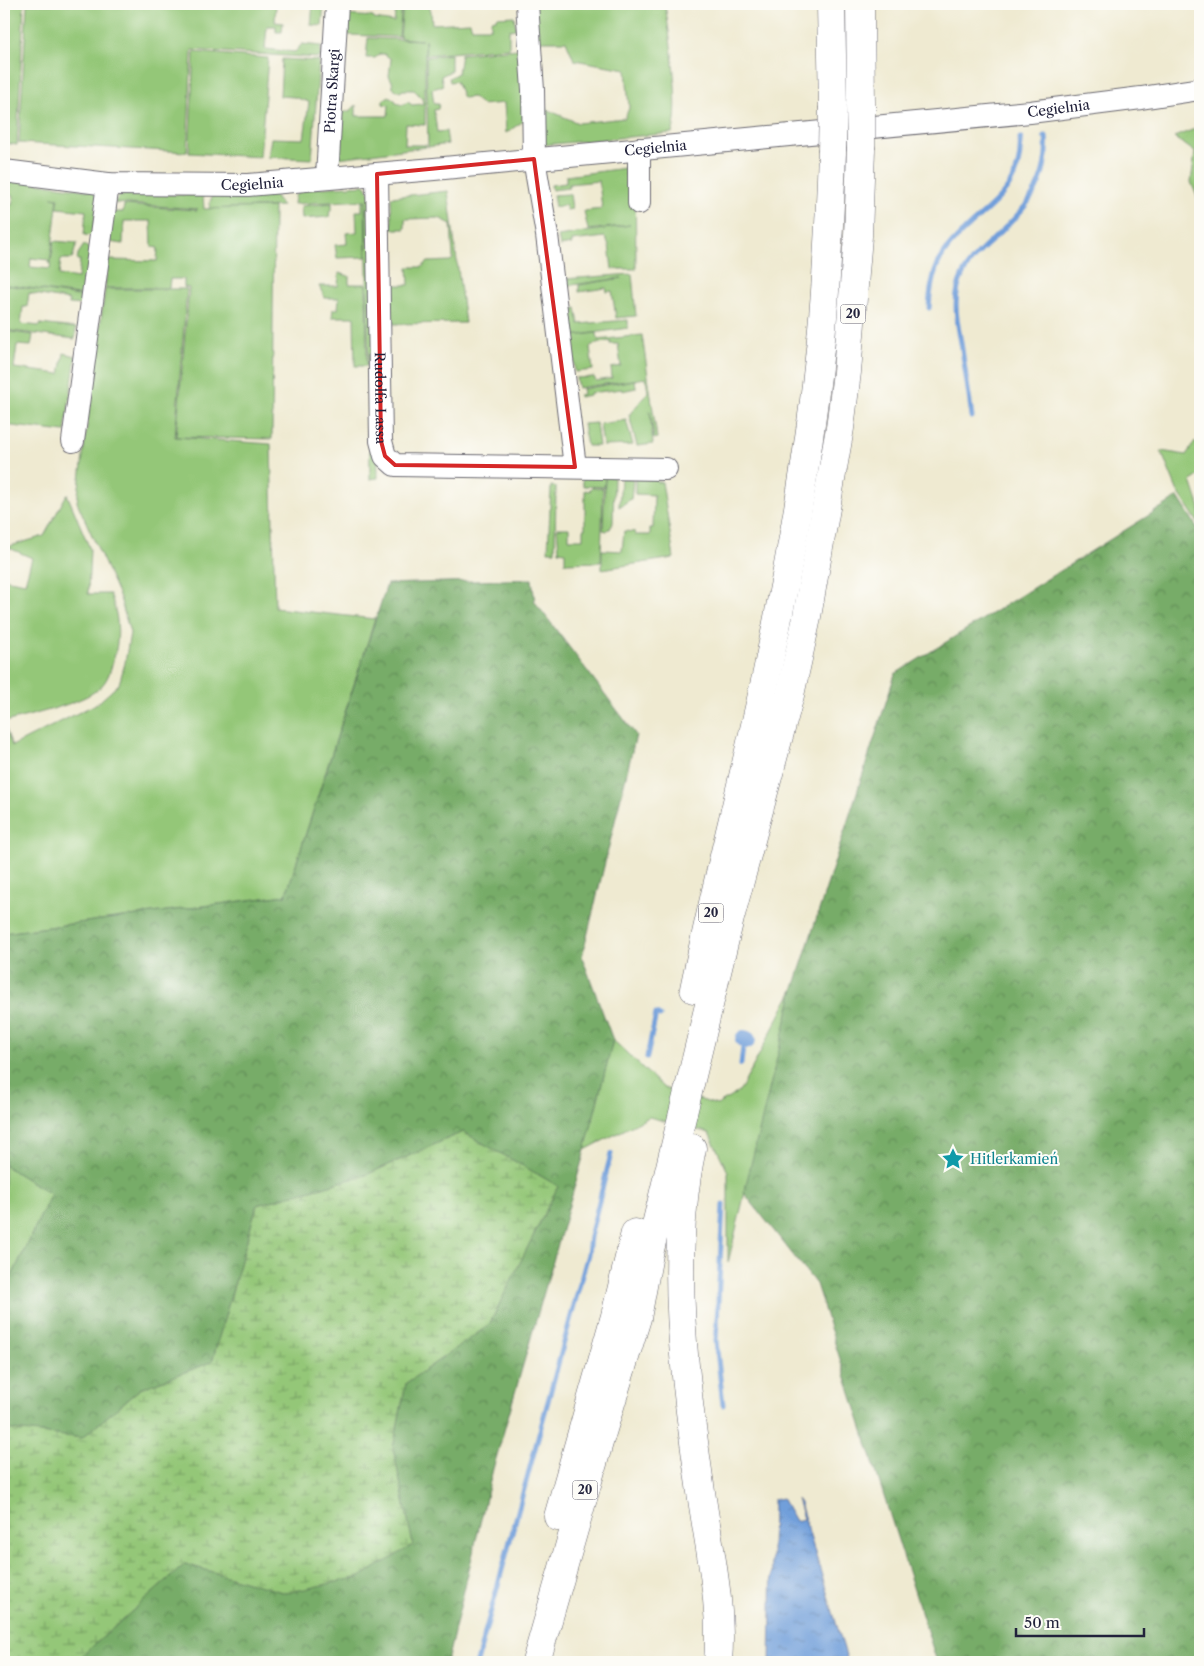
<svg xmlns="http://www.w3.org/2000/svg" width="1204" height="1666" viewBox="0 0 1204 1666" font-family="'Libre Caslon Text',serif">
	<defs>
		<pattern id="forest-crowns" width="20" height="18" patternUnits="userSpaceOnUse" patternTransform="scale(1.25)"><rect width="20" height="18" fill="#77ac68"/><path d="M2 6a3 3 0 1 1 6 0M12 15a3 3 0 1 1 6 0" fill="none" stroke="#618c57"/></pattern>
		<pattern id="wetland-marsh" width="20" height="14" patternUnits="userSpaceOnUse" patternTransform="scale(1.25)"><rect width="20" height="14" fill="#94c778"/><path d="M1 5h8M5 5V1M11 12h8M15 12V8" fill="none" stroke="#78a164"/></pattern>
		<pattern id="water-ripples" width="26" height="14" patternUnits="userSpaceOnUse" patternTransform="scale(1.25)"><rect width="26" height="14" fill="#719fda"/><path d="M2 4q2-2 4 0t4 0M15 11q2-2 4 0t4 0" fill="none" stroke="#5c81b2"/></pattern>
	</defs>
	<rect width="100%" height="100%" fill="#fdfcf7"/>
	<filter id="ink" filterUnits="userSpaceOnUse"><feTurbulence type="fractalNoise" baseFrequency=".02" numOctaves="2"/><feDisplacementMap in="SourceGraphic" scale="10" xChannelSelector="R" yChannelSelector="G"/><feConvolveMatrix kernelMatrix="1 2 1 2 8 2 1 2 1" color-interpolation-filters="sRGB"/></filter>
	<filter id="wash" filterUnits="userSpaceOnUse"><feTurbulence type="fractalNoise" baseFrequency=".0096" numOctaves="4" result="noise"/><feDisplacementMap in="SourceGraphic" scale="20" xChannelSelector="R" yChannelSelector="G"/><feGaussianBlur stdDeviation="1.12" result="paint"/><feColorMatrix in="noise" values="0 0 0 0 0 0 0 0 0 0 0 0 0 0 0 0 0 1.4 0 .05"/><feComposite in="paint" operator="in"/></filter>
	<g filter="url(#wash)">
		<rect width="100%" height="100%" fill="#efead1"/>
		<g fill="#94c778" stroke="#5b745a">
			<path d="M 4,4 L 24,4 L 17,145 L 4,143 Z"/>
			<path d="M 27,4 L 276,4 L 275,22 L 283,23 L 282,32 L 276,32 L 276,26 L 267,26 L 265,49 L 295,52 L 302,44 L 321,46 L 320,58 L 192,50 L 187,152 L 19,143 Z"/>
			<path d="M 313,4 L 324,4 L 322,26 L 311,25 Z"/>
			<path d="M 394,4 L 402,4 L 399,37 L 348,35 L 348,29 L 346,28 L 346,15 L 373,17 L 374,19 L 394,22 L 396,8 L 394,8 Z"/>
			<path d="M 403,4 L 428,4 L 431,11 L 432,24 L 470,22 L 472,28 L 491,28 L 491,20 L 496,19 L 496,17 L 514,16 L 516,29 L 509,30 L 509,48 L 426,55 L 425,40 L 425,125 L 406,124 L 405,145 L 426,145 L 426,147 L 338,158 L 340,114 L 351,110 L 356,105 L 356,116 L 388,116 L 389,105 L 383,104 L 383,100 L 389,96 L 395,100 L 396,103 L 402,105 L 408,102 L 412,105 L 423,104 L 422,98 L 414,90 L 403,90 L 400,92 L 393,88 L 392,81 L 389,76 L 391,59 L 384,54 L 380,54 L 375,58 L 366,58 L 368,38 L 422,40 L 400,38 Z"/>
			<path d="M 534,4 L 665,4 C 669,33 682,109 672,133 L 542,145 L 539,106 L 578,123 L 625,118 L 629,108 L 626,69 L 574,60 L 566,41 L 536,41 Z"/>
			<path d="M 519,49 L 525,120 L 506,133 L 504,103 L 482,105 L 473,97 L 463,98 L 456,81 L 450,82 L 449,78 L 458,73 L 461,54 Z"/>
			<path d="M 194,52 L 268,58 L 260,157 L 189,153 Z"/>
			<path d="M 451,54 L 451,71 L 441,76 L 443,86 L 432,89 L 434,104 L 439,104 L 438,109 L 434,110 L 437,132 L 446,131 L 448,144 L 428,147 L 426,57 Z"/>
			<path d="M 282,59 L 319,61 L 312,159 L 268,157 L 271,138 L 304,139 L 309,102 L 294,97 L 280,96 Z"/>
			<path d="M 1200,127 L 1200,204 L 1191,182 L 1195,152 L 1174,137 Z"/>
			<path d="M 626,167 L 635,168 L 636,269 L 612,269 L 609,245 L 605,237 L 572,241 L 572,244 L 560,246 L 558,236 L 630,225 L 588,230 L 584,211 L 602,209 L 599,181 L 569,184 L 569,188 L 552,190 L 551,185 L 566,183 L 566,176 L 625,168 L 626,176 Z"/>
			<path d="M 10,179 L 92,191 L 97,196 L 93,236 L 84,235 L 86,211 L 57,208 L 59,198 L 51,197 L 58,198 L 50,263 L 48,263 L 48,260 L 31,258 L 30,267 L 50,269 L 54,241 L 77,243 L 72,259 L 61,259 L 59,275 L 78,278 L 80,260 L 77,260 L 78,254 L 84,245 L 91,250 L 86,296 L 7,285 L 85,297 L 83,305 L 69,304 L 69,300 L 29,293 L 27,307 L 23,307 L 21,324 L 40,326 L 40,324 L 76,328 L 75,339 L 4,330 L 4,204 L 12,205 L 14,196 L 8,195 Z"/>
			<path d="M 366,185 L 374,200 L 378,478 L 370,479 L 366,200 L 294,204 L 295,196 L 301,189 Z"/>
			<path d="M 448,191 L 465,323 L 389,324 L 388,285 L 409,285 L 408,267 L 422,267 L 428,262 L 450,261 L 453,259 L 451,224 L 439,218 L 405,219 L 405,229 L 392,229 L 391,197 Z"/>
			<path d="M 272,192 L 282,206 L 209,209 L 212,195 Z"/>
			<path d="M 121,194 L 203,195 L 204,209 L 274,207 L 272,439 L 176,437 L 189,288 L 184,287 L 184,279 L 170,279 L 169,288 L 105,288 L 108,260 L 157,261 L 158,248 L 152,247 L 151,221 L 124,221 L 123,244 L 109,242 L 112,212 L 123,212 L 124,205 L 195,210 L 196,212 L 196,209 L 198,209 L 114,203 Z"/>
			<path d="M 570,194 L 572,209 L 567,210 L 565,205 L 555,207 L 553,195 Z"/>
			<path d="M 362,201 L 365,201 L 366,257 L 337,258 L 335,245 L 347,244 L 346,233 L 357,232 L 356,211 L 362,211 Z"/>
			<path d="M 332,203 L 332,209 L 330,210 L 329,217 L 302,219 L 301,206 Z"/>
			<path d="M 339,273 L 349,276 L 349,284 L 366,284 L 367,366 L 355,366 L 354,317 L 332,317 L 333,309 L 338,309 L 339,298 L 325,298 L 319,286 L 338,286 Z"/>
			<path d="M 632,274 L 636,316 L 616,318 L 612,291 L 607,292 L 606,288 L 579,292 L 579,285 L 622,278 L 565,286 L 564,279 Z"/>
			<path d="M 105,289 L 187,289 L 175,437 L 271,444 L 275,608 L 375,619 L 286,895 L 4,933 L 4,724 L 12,746 L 98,703 L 119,684 L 125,663 L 130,633 L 120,598 L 77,502 Z"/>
			<path d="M 576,308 L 579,324 L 628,320 L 628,328 L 572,336 L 597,333 L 598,340 L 642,335 L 657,438 L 654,439 L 650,411 L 653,444 L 637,446 L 629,415 L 648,392 L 646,378 L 578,388 L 576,378 L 594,377 L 596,381 L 612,378 L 611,368 L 621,366 L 618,344 L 610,344 L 610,341 L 592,345 L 590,347 L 593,370 L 575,372 L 568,309 Z"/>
			<path d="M 4,331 L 33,335 L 31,346 L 17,345 L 14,368 L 60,374 L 64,353 L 76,356 L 65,432 L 4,425 Z"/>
			<path d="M 635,380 L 636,388 L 622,391 L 622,389 L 590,393 L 590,395 L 579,397 L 579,395 L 583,394 L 582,389 Z"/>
			<path d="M 626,420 L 633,445 L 603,446 L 600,424 Z"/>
			<path d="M 596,423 L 599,446 L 587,446 L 583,424 Z"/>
			<path d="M 1200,441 L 1200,475 L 1191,481 L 1200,508 L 1200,526 L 1177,490 L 1161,451 L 1186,455 L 1194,443 Z"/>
			<path d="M 582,473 L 614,477 L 613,523 L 610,529 L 608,529 L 607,531 L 603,530 L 605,478 L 604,487 L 583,486 Z"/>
			<path d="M 621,478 L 632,478 L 633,480 L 631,499 L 619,507 Z"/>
			<path d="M 635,478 L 656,478 L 657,482 L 662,482 L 674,558 L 602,569 L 602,550 L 622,551 L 624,531 L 635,532 L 635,535 L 650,535 L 650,528 L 653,528 L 654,495 L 635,494 Z"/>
			<path d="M 551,486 L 556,487 L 555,551 L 548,551 Z"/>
			<path d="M 591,488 L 603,488 L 601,562 L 565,563 L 565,552 L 559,551 L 557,528 L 569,528 L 569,539 L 583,539 L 583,529 L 585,529 L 585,490 L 590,491 Z"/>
			<path d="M 67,494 L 90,549 L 88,594 L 110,594 C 118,613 120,634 115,654 C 112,664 110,675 104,683 C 90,703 29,715 5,722 L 4,579 L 25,583 L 32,558 L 7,547 L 44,536 Z"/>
			<path d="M 794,988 L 728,1263 L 728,1172 L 709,1133 L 649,1117 L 585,1150 L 613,1040 L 664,1088 L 717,1105 L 740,1091 Z"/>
			<path d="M 4,1165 L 51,1194 L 4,1293 Z"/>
		</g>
		<g fill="url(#forest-crowns)" stroke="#4c6752">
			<path d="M 1178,497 L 1200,532 L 1200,1662 L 937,1662 L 816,1284 L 744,1193 L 794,988 L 895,674 Z"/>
			<path d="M 532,579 L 535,602 L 636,735 L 582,957 L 613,1040 L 584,1154 L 493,1469 L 447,1662 L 75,1662 L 185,1564 L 286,1593 L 413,1545 L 393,1448 L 406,1383 L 489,1325 L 558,1186 L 463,1132 L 366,1175 L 257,1205 L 212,1362 L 140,1389 L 82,1438 L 4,1429 L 4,1293 L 51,1194 L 4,1165 L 4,933 L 286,895 L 387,584 Z"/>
		</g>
		<path fill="url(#wetland-marsh)" stroke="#5b745a" d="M 463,1132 L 558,1186 L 489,1325 L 406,1383 L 393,1448 L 413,1545 L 360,1577 L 286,1593 L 185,1564 L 75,1662 L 4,1662 L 4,1429 L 82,1438 L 140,1389 L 212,1362 L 257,1205 L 366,1175 Z"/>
		<path fill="url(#water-ripples)" stroke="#4a608a" d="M 782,1498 L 795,1521 L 803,1519 L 797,1499 L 800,1503 L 848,1662 L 770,1662 L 773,1500 Z"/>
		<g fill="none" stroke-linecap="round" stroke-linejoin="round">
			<g stroke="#719fda" stroke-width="5">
				<path d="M 929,308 C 930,289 933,269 944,253 C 974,211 1025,198 1020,138 L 1021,138"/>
				<path d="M 972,417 C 969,394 965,371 962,349 C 959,329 953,308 958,288 C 962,270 974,257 987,245 C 1022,212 1050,188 1046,136 L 1044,136"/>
				<path d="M 741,1038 L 744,1039 L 741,1064"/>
				<path d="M 647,1057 L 656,1014 L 660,1016"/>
				<path d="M 723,1405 L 716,1341 L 723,1204"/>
				<path d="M 477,1662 L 588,1254 L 590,1237 L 611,1154"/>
			</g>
			<path stroke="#719fda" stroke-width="18" d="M 744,1039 L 747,1040"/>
		</g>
	</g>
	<g filter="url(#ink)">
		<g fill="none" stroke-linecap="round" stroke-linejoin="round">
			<defs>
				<g id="minor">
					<path d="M 527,4 L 533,90 L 534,159 L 547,235 L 575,467"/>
					<path d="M 639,149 L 639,203"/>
					<path id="s1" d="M 4,171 L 108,184 L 248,185 L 434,169 L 1030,112 L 1141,98 L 1200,89"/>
					<path id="s2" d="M 377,174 L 381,441 L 385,456 L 395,465 L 666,469"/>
					<path id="s3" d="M 327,177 L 337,4"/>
					<path d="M 73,441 L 108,184"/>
				</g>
				<g id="major">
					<path d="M 831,4 L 833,107"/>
					<path d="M 860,4 L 861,105"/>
					<path d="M 694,989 C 716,883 744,778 767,672 C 790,562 810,451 821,339 C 827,277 830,214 832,151"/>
					<path d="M 692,1148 C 668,1260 685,1381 701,1492 C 709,1549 723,1605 718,1662"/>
					<path d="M 558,1517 L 615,1316 L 635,1233"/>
					<path d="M 536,1662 L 600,1439 L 637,1318 L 649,1254 L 730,918 L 790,695 L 806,622 L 840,428 L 847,372 L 858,236 L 861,149"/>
				</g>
			</defs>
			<use href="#minor" stroke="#6a6870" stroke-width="24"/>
			<use href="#major" stroke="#6a6870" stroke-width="29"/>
			<use href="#minor" stroke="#fff" stroke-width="22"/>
			<use href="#major" stroke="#fff" stroke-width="28"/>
			<defs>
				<g id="major-bridge">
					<path d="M 861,149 L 861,105"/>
					<path d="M 832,151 L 833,107"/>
				</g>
			</defs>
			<use href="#major-bridge" stroke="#6a6870" stroke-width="29" stroke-linecap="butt"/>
			<use href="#major-bridge" stroke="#fff" stroke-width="28"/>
		</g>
	</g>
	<path fill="none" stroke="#d62828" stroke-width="4" stroke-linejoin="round" d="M 534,159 L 575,467 L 395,465 L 385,456 L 381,441 L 377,174 Z"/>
	<defs>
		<symbol id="sight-bare" viewBox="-9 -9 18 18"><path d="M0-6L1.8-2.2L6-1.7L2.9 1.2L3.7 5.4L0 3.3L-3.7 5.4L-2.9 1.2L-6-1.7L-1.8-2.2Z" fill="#0f9aa8" stroke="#fdfcf7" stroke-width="2.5" paint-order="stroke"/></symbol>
	</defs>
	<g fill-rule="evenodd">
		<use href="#sight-bare" x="937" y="1143" width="32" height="32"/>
	</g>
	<g text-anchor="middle" stroke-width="4" stroke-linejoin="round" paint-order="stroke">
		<g fill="#fdfcf7" stroke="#646373" stroke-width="1">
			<rect x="840.5" y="304.5" width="25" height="19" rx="4"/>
			<rect x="698.5" y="903.5" width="25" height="19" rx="4"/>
			<rect x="572.5" y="1480.5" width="25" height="19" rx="4"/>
		</g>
		<g font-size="12" font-weight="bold" fill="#22223b">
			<text x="853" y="318">20</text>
			<text x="711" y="917">20</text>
			<text x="585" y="1494">20</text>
		</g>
		<g font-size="14" fill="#22223b" stroke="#fdfcf7">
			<text dy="5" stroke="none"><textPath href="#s3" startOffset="86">Piotra Skargi</textPath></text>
			<text dy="5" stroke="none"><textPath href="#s1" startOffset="1059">Cegielnia</textPath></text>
			<text dy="5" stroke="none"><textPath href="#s1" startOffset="654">Cegielnia</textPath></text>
			<text dy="5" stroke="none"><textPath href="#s1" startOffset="249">Cegielnia</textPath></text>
			<text dy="5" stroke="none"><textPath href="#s2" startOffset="224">Rudolfa Lassa</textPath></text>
		</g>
		<g font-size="14" fill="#0d838f" stroke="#fdfcf7" text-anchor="start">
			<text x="970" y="1164">Hitlerkamień</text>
		</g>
	</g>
	<rect width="1204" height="1666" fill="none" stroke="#fdfcf7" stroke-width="20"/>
	<path d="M1016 1628v8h128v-8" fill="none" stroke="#22223b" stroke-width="2.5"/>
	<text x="1024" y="1628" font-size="15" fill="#22223b" stroke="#fdfcf7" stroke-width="4" paint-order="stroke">50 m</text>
</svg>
